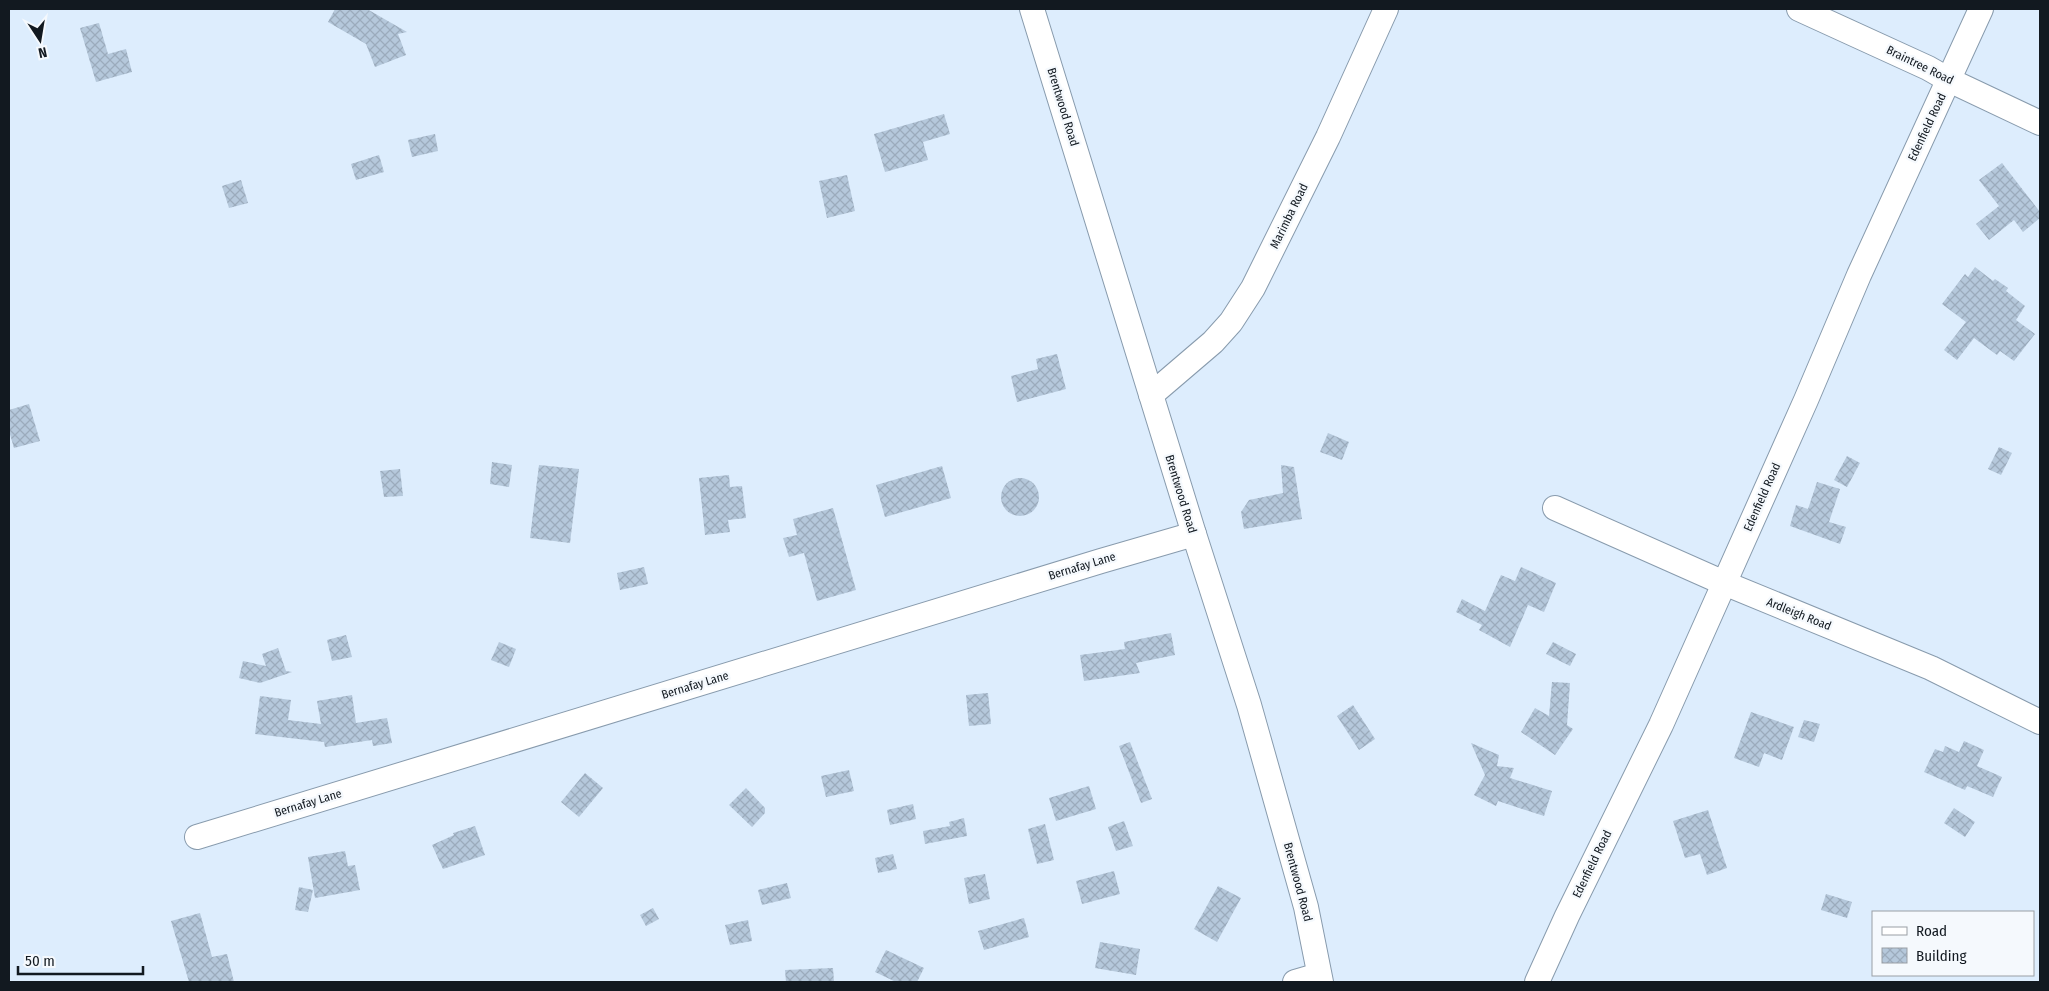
<svg xmlns="http://www.w3.org/2000/svg" width="2049" height="991" viewBox="0 0 2049 991" font-family="'Fira Sans Condensed',sans-serif">
	<defs>
		<pattern id="building-cross-hatch" width="8" height="8" patternUnits="userSpaceOnUse" patternTransform="scale(1.25)"><rect width="8" height="8" fill="#b5c8db"/><path d="M0 0l8 8M0 8l8-8" fill="none" stroke="#9babbc"/></pattern>
	</defs>
	<rect width="100%" height="100%" fill="#ddedfd"/>
	<g fill="url(#building-cross-hatch)">
		<path d="M 335,9 L 367,9 L 407,32 L 398,34 L 406,55 L 375,67 L 366,44 L 328,22 Z"/>
		<path d="M 99,23 L 108,54 L 126,49 L 132,72 L 96,82 L 80,28 Z"/>
		<path d="M 944,114 L 950,134 L 923,142 L 928,160 L 885,172 L 874,134 Z"/>
		<path d="M 435,134 L 438,151 L 412,157 L 408,140 Z"/>
		<path d="M 379,155 L 384,172 L 356,180 L 351,164 Z"/>
		<path d="M 2002,163 L 2040,212 L 2040,218 L 2023,232 L 2014,220 L 1989,240 L 1976,224 L 1999,206 L 1979,180 Z"/>
		<path d="M 847,175 L 855,211 L 827,218 L 819,181 Z"/>
		<path d="M 241,180 L 248,203 L 229,208 L 222,186 Z"/>
		<path d="M 1975,267 L 1993,281 L 1995,279 L 2008,288 L 2006,291 L 2025,306 L 2016,320 L 2035,334 L 2014,361 L 2000,351 L 1997,355 L 1974,338 L 1957,360 L 1944,350 L 1966,322 L 1942,304 L 1965,274 L 1968,277 Z"/>
		<path d="M 1057,354 L 1066,389 L 1017,402 L 1011,376 L 1038,369 L 1036,359 Z"/>
		<path d="M 29,404 L 40,441 L 14,448 L 9,431 L 9,410 Z"/>
		<path d="M 1328,433 L 1349,442 L 1342,460 L 1320,452 Z"/>
		<path d="M 1999,447 L 2012,453 L 2001,475 L 1988,469 Z"/>
		<path d="M 1847,456 L 1860,463 L 1847,487 L 1834,480 Z"/>
		<path d="M 492,462 L 512,465 L 509,487 L 490,484 Z"/>
		<path d="M 539,465 L 579,469 L 570,543 L 530,538 Z"/>
		<path d="M 1281,465 L 1294,467 L 1302,519 L 1244,529 L 1241,512 L 1249,500 L 1283,493 Z"/>
		<path d="M 942,466 L 951,498 L 885,517 L 876,485 Z"/>
		<path d="M 400,469 L 403,496 L 384,497 L 380,471 Z"/>
		<path d="M 729,475 L 730,487 L 742,486 L 746,518 L 728,520 L 730,532 L 705,535 L 699,478 Z"/>
		<circle cx="1020" cy="497" r="19"/>
		<path d="M 1817,482 L 1840,489 L 1829,522 L 1846,527 L 1840,544 L 1790,526 L 1796,505 L 1808,509 Z"/>
		<path d="M 833,508 L 856,590 L 817,601 L 804,553 L 789,557 L 783,538 L 797,535 L 793,519 Z"/>
		<path d="M 644,567 L 648,584 L 620,590 L 617,573 Z"/>
		<path d="M 1521,567 L 1556,583 L 1544,612 L 1528,605 L 1510,647 L 1479,630 L 1482,625 L 1456,612 L 1462,599 L 1485,611 L 1501,575 L 1515,581 Z"/>
		<path d="M 1171,633 L 1175,655 L 1136,663 L 1140,673 L 1084,681 L 1080,655 L 1125,649 L 1124,642 Z"/>
		<path d="M 346,635 L 352,657 L 332,661 L 327,640 Z"/>
		<path d="M 499,642 L 516,649 L 509,667 L 491,660 Z"/>
		<path d="M 1553,642 L 1576,654 L 1570,666 L 1546,654 Z"/>
		<path d="M 278,648 L 286,671 L 292,672 L 260,683 L 239,678 L 243,661 L 266,666 L 262,654 Z"/>
		<path d="M 1552,682 L 1570,683 L 1567,725 L 1573,729 L 1555,755 L 1521,732 L 1535,708 L 1549,716 Z"/>
		<path d="M 988,693 L 991,724 L 969,726 L 966,695 Z"/>
		<path d="M 352,695 L 356,723 L 387,718 L 392,743 L 373,746 L 372,740 L 325,747 L 324,742 L 255,734 L 260,696 L 291,700 L 288,720 L 321,724 L 317,701 Z"/>
		<path d="M 1353,705 L 1375,739 L 1359,750 L 1337,716 Z"/>
		<path d="M 1751,712 L 1794,727 L 1782,760 L 1764,753 L 1759,767 L 1734,758 Z"/>
		<path d="M 1804,720 L 1820,724 L 1814,742 L 1798,737 Z"/>
		<path d="M 1964,741 L 1984,750 L 1977,766 L 2002,777 L 1993,797 L 1967,786 L 1965,790 L 1924,772 L 1935,749 L 1943,752 L 1945,746 L 1959,752 Z"/>
		<path d="M 1130,742 L 1152,799 L 1141,803 L 1119,746 Z"/>
		<path d="M 1471,743 L 1499,755 L 1497,766 L 1514,768 L 1510,778 L 1552,791 L 1544,816 L 1498,801 L 1496,806 L 1474,795 L 1485,775 Z"/>
		<path d="M 849,770 L 854,791 L 826,797 L 821,776 Z"/>
		<path d="M 585,773 L 603,788 L 579,817 L 561,802 Z"/>
		<path d="M 1089,786 L 1096,809 L 1056,821 L 1049,798 Z"/>
		<path d="M 746,788 L 765,808 L 765,813 L 752,827 L 729,805 Z"/>
		<path d="M 913,804 L 916,819 L 890,825 L 887,810 Z"/>
		<path d="M 1954,808 L 1975,822 L 1965,837 L 1944,823 Z"/>
		<path d="M 1708,810 L 1727,868 L 1707,875 L 1700,854 L 1685,858 L 1673,821 Z"/>
		<path d="M 964,818 L 967,836 L 925,844 L 923,831 L 950,826 L 949,822 Z"/>
		<path d="M 1124,821 L 1133,846 L 1116,851 L 1108,827 Z"/>
		<path d="M 1045,824 L 1054,860 L 1037,864 L 1028,829 Z"/>
		<path d="M 475,826 L 485,855 L 443,869 L 432,845 L 454,835 L 453,833 Z"/>
		<path d="M 345,851 L 348,866 L 355,865 L 360,890 L 315,898 L 308,857 Z"/>
		<path d="M 893,854 L 897,869 L 878,873 L 875,858 Z"/>
		<path d="M 1114,871 L 1120,894 L 1082,904 L 1076,881 Z"/>
		<path d="M 985,874 L 990,899 L 969,904 L 964,878 Z"/>
		<path d="M 787,883 L 791,898 L 762,905 L 758,890 Z"/>
		<path d="M 1218,886 L 1241,898 L 1217,942 L 1194,929 Z"/>
		<path d="M 299,887 L 313,890 L 308,912 L 295,910 Z"/>
		<path d="M 1826,894 L 1852,902 L 1847,918 L 1821,910 Z"/>
		<path d="M 653,908 L 659,919 L 646,926 L 640,915 Z"/>
		<path d="M 200,913 L 212,957 L 227,954 L 234,982 L 189,982 L 171,921 Z"/>
		<path d="M 1024,918 L 1029,937 L 984,950 L 978,931 Z"/>
		<path d="M 748,920 L 752,941 L 730,945 L 725,925 Z"/>
		<path d="M 1100,942 L 1140,949 L 1136,975 L 1095,968 Z"/>
		<path d="M 886,950 L 924,968 L 917,982 L 896,982 L 875,972 Z"/>
		<path d="M 833,968 L 834,982 L 786,982 L 785,970 Z"/>
	</g>
	<g fill="none" stroke-linecap="round" stroke-linejoin="round">
		<defs>
			<g id="minor">
				<path d="M 1032,9 L 1194,534 L 1249,705 L 1306,907 L 1321,982"/>
				<path d="M 1799,9 L 1928,68 L 1949,80 L 2040,123"/>
				<path d="M 1151,395 L 1213,342 L 1231,322 L 1253,288 L 1328,137 L 1386,9"/>
				<path d="M 1555,508 L 1724,583 L 1931,668 L 2040,722"/>
				<path d="M 197,837 L 1101,561 L 1194,534"/>
				<path d="M 1295,982 L 1319,975"/>
				<path d="M 1537,982 L 1567,916 L 1661,725 L 1806,400 L 1859,275 L 1981,9"/>
			</g>
		</defs>
		<use href="#minor" stroke="#889bad" stroke-width="26"/>
		<use href="#minor" stroke="#fff" stroke-width="24"/>
	</g>
	<g text-anchor="middle" stroke-width="4.5" stroke-linejoin="round" paint-order="stroke">
		<g font-size="12" fill="#121920" stroke="#f5f9fd">
			<text transform="translate(1920 65) rotate(26)" y="4">Braintree Road</text>
			<text transform="translate(1063 107) rotate(73)" y="4">Brentwood Road</text>
			<text transform="translate(1927 127) rotate(-65)" y="4">Edenfield Road</text>
			<text transform="translate(1289 216) rotate(-64)" y="4">Marimba Road</text>
			<text transform="translate(1181 494) rotate(73)" y="4">Brentwood Road</text>
			<text transform="translate(1762 497) rotate(-66)" y="4">Edenfield Road</text>
			<text transform="translate(1082 566) rotate(-17)" y="4">Bernafay Lane</text>
			<text transform="translate(1799 614) rotate(22)" y="4">Ardleigh Road</text>
			<text transform="translate(695 685) rotate(-17)" y="4">Bernafay Lane</text>
			<text transform="translate(308 803) rotate(-17)" y="4">Bernafay Lane</text>
			<text transform="translate(1592 864) rotate(-64)" y="4">Edenfield Road</text>
			<text transform="translate(1298 882) rotate(75)" y="4">Brentwood Road</text>
		</g>
	</g>
	<rect width="2049" height="991" fill="none" stroke="#121920" stroke-width="20"/>
	<rect x="1872" y="911" width="162" height="65" fill="#f5f9fd" stroke="#9a9fa5"/>
	<rect x="1882" y="927" width="25" height="8" fill="#ffffff" stroke="#9a9fa5"/>
	<text x="1916" y="936" font-size="15" fill="#121920">Road</text>
	<rect x="1882" y="948" width="25" height="15" fill="url(#building-cross-hatch)" stroke="#9a9fa5"/>
	<text x="1916" y="961" font-size="15" fill="#121920">Building</text>
	<g transform="translate(40 40) rotate(168)" stroke="#f5f9fd" stroke-width="4" paint-order="stroke">
	<path d="M0-4L9 19L0 12L-9 19Z" fill="#121920"/>
	<text y="-8" font-size="14" font-weight="bold" text-anchor="middle" fill="#121920">N</text>
	</g>
	<path d="M18 966v8h125v-8" fill="none" stroke="#121920" stroke-width="2.5"/>
	<text x="25" y="966" font-size="15" fill="#121920" stroke="#f5f9fd" stroke-width="4" paint-order="stroke">50 m</text>
</svg>
